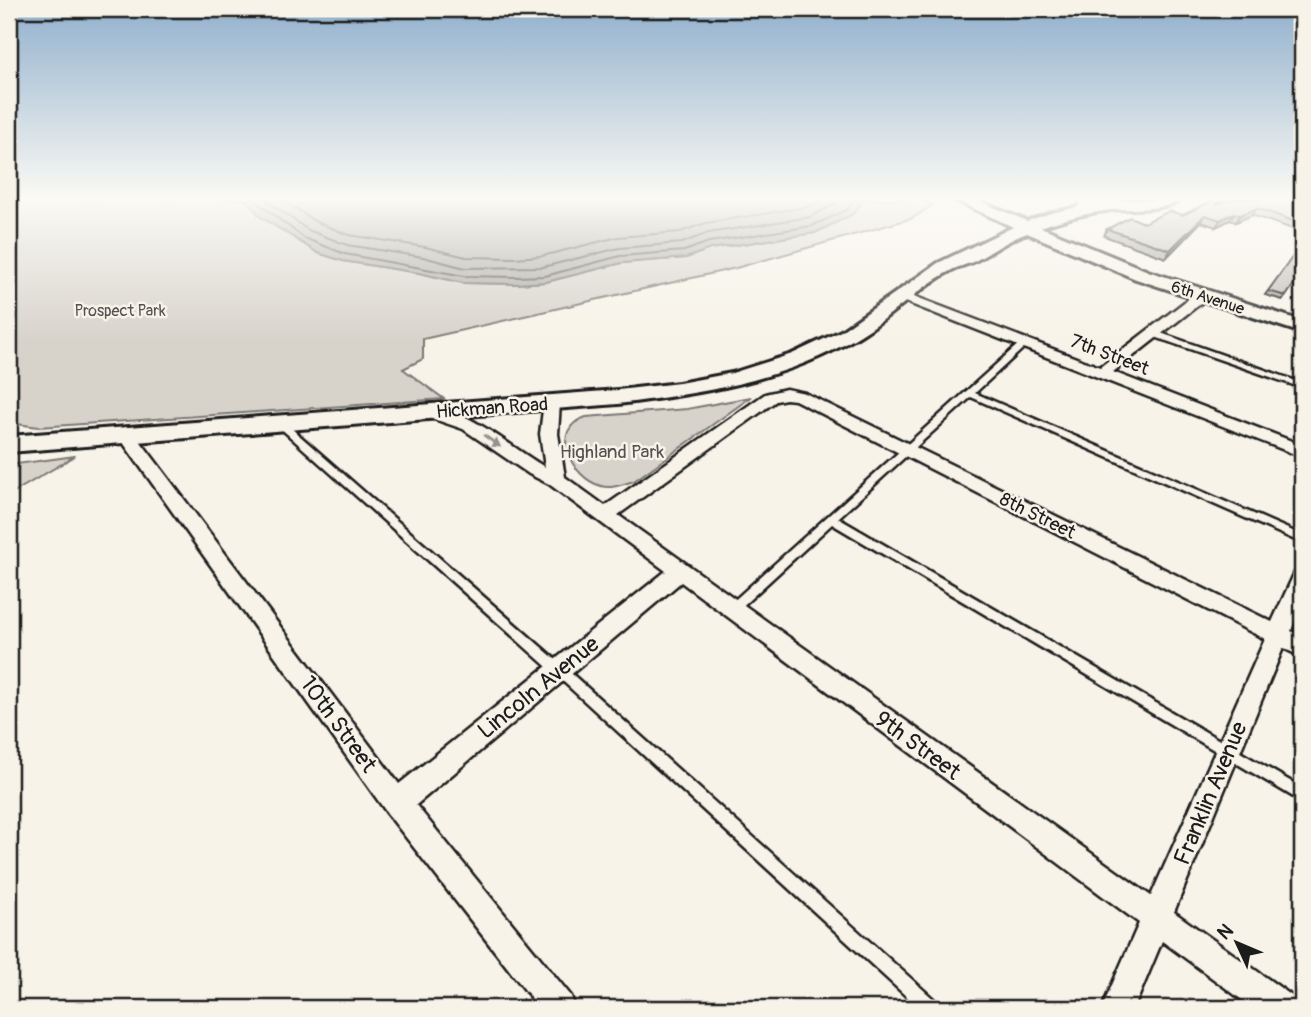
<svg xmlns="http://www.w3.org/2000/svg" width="1311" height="1017" viewBox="0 0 1311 1017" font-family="Pangolin,sans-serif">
	<rect width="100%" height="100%" fill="#f7f3e8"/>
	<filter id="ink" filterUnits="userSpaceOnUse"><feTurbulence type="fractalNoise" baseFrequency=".0143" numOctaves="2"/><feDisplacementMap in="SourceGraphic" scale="14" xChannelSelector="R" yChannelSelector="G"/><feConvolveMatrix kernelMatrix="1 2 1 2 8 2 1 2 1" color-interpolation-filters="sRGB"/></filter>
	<g filter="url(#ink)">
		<g fill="#d7d3cb" stroke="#7a7874" stroke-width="2">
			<path d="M 9,199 L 245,199 L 261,217 L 318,253 L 343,261 L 419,273 L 463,283 L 516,284 L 546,282 L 622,263 L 686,258 L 710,249 L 815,233 L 853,214 L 864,199 L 918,199 L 933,205 L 913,218 L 736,268 L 423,339 L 423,359 L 403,369 L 444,399 L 39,427 L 9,423 Z"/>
			<path d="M 751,397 L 634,481 C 623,484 612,489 601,486 C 571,478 548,429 586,417 L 687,409 Z"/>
			<path d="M 75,456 L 9,495 L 9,465 Z"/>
		</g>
		<path fill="#aca9a2" stroke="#72716c" stroke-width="2" d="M 245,199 L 864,199 L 853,214 L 815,233 L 710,249 L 686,258 L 622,263 L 546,282 L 516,284 L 463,283 L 419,273 L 343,261 L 318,253 L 261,217 Z"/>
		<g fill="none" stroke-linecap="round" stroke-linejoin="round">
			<g stroke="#565452" stroke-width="2">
				<path d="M 253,199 L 304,238 L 345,254 L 464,276 L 516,277 L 545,276 L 620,256 L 684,251 L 709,242 L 812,226 L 848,209 L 855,199"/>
				<path d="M 264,199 L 308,230 L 347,245 L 423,257 L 465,268 L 543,267 L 619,248 L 682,243 L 708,233 L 810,217 L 844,199"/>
				<path d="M 282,199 L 314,221 L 349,235 L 425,247 L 466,257 L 515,258 L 542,256 L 618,237 L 680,232 L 706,223 L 807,207 L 825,199"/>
			</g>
			<defs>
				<g id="lane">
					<path d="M 1152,332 L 1158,332 L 1302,383 L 1302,388 L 1152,336 Z"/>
					<path d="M 1022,341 L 1028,341 L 1029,343 L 975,393 L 1302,535 L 1302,543 L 971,397 L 838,518 L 1302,788 L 1302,802 L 832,524 L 736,612 L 732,613 L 728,612 L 727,609 L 728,606 Z"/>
					<path d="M 280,420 L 283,421 L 563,666 L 937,1002 L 939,1008 L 919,1008 L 555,674 L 277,425 L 276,423 Z"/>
				</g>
				<g id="street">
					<path d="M 903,292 L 1100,367 L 1196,293 L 1206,293 L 1206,299 L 1113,372 L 1302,445 L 1302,457 L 898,299 L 898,293 Z"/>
					<path d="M 786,389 L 805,393 L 1272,622 L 1295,572 L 1302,570 L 1302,603 L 1291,631 L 1302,636 L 1302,657 L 1283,648 L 1174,912 L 1292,996 L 1296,1008 L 1253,1008 L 1162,941 L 1134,1008 L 1102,1008 L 1139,923 L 681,582 L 416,805 L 571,996 L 575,1008 L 539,1008 L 387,813 L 117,434 L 126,429 L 132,430 L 399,784 L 666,571 L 549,484 L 529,474 L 463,429 L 425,416 L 423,412 L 425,408 C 458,400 517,452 545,467 L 540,434 L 544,402 L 552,397 L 558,399 L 560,402 L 558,434 L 565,477 L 605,506 L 765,394 ZM 786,399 L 795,400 L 1265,639 L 1151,896 L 618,515 L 776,401 Z"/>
				</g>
				<path id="secondary" d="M 953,199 L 974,199 L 1027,221 L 1051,213 L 1078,207 L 1080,203 L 1085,201 L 1181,199 C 1167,211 1130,208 1111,210 C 1088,213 1063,219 1041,227 L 1148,271 L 1302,321 L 1302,333 L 1136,279 L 1027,233 C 1008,240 993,251 975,261 C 967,265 958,266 950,271 C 916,289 888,320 854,339 C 783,381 699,394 618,404 L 9,452 L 9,436 L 618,390 L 679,383 L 732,373 L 792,354 L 841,331 L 938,263 L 1013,227 Z"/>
			</defs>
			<use href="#lane" stroke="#1c1c1c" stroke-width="5"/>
			<use href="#street" stroke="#1c1c1c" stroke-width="5"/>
			<use href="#secondary" stroke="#1c1c1c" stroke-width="6"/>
			<use href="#lane" fill="#f7f3e8" fill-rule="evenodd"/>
			<use href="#street" fill="#f7f3e8" fill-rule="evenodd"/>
			<use href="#secondary" fill="#f7f3e8" fill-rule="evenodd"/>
		</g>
		<g fill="#a5a39c" stroke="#1c1c1c" stroke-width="2">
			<path d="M 1302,199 L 1302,229 L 1298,231 L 1252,215 L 1236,222 L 1230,220 L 1216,227 L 1201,222 L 1166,258 L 1104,236 L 1107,229 L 1144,223 L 1183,215 L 1219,201 L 1218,204 Z"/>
			<path d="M 1302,272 L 1283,300 L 1265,295 L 1268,291 Z"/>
		</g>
		<g fill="#86857f" stroke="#1c1c1c" stroke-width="2">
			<path d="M 1257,208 L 1252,215 L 1236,222 L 1240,215 Z"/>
			<path d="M 1234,213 L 1230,220 L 1216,227 L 1220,220 Z"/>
			<path d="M 1205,215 L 1201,222 L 1166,258 L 1170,250 Z"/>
		</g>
		<g fill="#c0beb5" stroke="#1c1c1c" stroke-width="2">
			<path d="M 1216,199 L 1219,201 L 1216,204 L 1232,199 L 1302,199 L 1302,224 L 1257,208 L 1240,215 L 1234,213 L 1220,220 L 1205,215 L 1170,250 L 1107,229 L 1130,217 L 1144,223 L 1169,211 L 1183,215 Z"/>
			<path d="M 1296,252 L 1302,254 L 1302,272 L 1286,296 L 1268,291 Z"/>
		</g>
		<defs><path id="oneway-solid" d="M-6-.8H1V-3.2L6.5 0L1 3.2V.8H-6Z" transform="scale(1.75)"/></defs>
		<use fill="#94928c" href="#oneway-solid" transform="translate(492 441) rotate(35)"/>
	</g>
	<linearGradient id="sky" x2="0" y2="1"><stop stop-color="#90b0cc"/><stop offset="0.58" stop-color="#fbfaf5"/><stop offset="1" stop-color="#fbfaf5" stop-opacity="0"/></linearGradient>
	<rect width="1311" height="342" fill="url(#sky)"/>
	<g text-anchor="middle" stroke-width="5" stroke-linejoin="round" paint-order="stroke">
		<g font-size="16" fill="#1c1c1c" stroke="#f7f3e8">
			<text transform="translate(1208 297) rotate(18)" y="6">6th Avenue</text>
		</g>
		<g font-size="16" fill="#545351" stroke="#f7f3e8">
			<text x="120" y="316">Prospect Park</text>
		</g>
		<g font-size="19" fill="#1c1c1c" stroke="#f7f3e8">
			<text transform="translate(1110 354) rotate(21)" y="7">7th Street</text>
			<text transform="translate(492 407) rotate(-4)" y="7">Hickman Road</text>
			<text transform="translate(1038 515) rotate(26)" y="7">8th Street</text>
		</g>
		<g font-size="19" fill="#545351" stroke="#f7f3e8">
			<text x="612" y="458">Highland Park</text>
		</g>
		<g font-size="23" fill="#1c1c1c" stroke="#f7f3e8">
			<text transform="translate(538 687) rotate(-39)" y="8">Lincoln Avenue</text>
			<text transform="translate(339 724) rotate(54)" y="8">10th Street</text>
			<text transform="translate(918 745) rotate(36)" y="8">9th Street</text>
			<text transform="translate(1210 793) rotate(-67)" y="8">Franklin Avenue</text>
		</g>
	</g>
	<rect width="1311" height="1017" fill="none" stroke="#f7f3e8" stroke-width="35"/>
	<rect x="18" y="18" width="1276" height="982" fill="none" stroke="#1c1c1c" stroke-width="2.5" filter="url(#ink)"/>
	<g transform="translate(1237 943) rotate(314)" stroke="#f7f3e8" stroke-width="5" paint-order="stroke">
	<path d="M0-5L12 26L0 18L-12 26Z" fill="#1c1c1c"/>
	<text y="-10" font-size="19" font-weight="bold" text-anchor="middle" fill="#1c1c1c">N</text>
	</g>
</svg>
